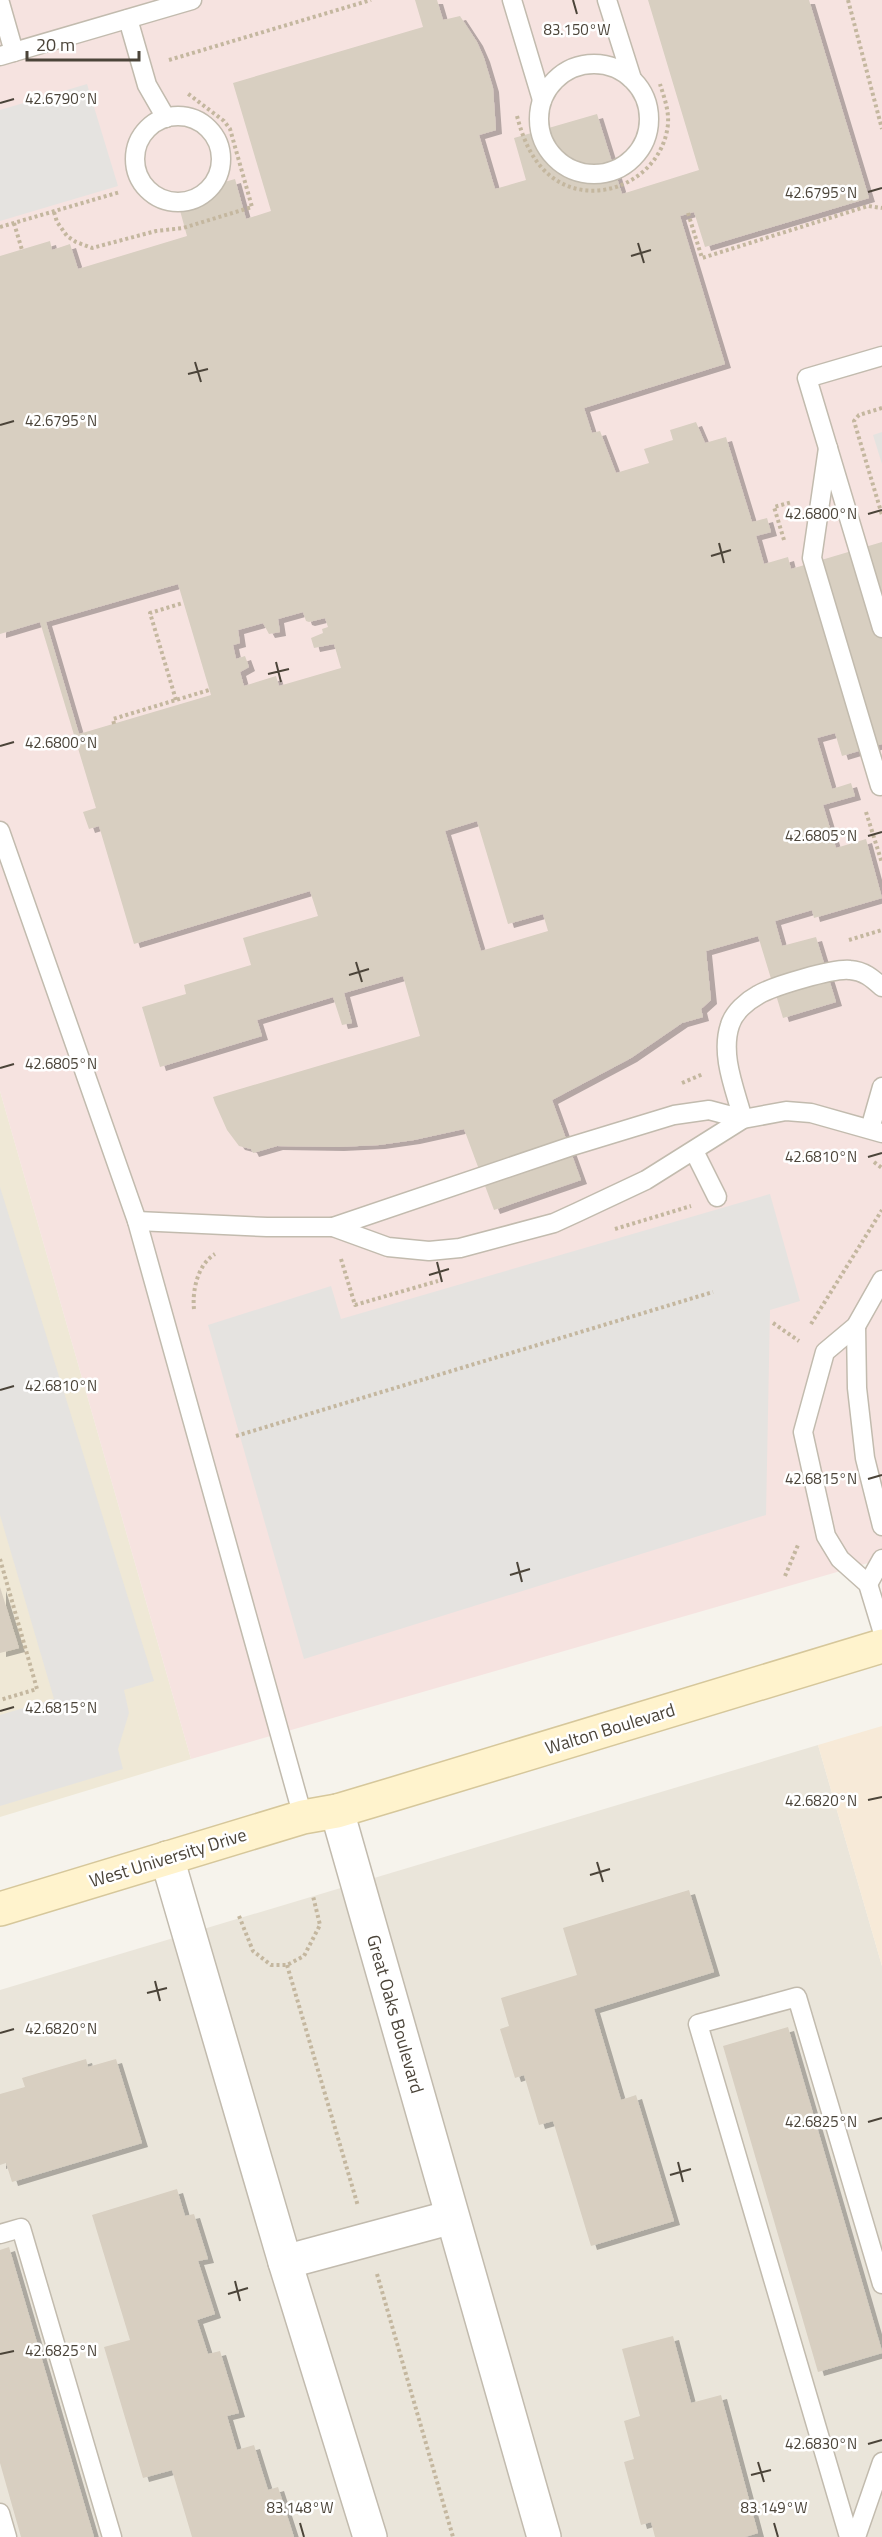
<svg xmlns="http://www.w3.org/2000/svg" width="882" height="2537" viewBox="0 0 882 2537" font-family="'Titillium Web',sans-serif">
	<defs>
		<filter id="shadow"><feDropShadow dx="6" dy="4" stdDeviation="0" flood-color="#0004"/></filter>
	</defs>
	<rect width="100%" height="100%" fill="#f6f3ec"/>
	<path fill="#eae5da" d="M 818,1745 L 882,1966 L 882,2537 L 0,2537 L 0,1990 Z"/>
	<path fill="#f7ead8" d="M 882,1726 L 882,1966 L 818,1745 Z"/>
	<path fill="#efe8d6" d="M 0,1091 L 191,1759 L 0,1817 Z"/>
	<path fill="#f6e3e0" d="M 0,0 L 882,0 L 882,1559 L 191,1759 L 0,1091 Z"/>
	<g fill="#e5e3e0">
		<path d="M 87,84 L 118,186 L 0,221 L 0,110 Z"/>
		<path d="M 882,432 L 882,464 L 873,435 Z"/>
		<path d="M 0,1187 L 154,1681 L 124,1690 L 129,1713 L 118,1749 L 123,1769 L 0,1806 L 0,1715 L 54,1699 L 0,1515 Z"/>
		<path d="M 770,1194 L 800,1301 L 770,1310 L 766,1515 L 304,1659 L 208,1325 L 331,1286 L 341,1319 Z"/>
	</g>
	<g fill="#d8cfc1" fill-rule="evenodd" filter="url(#shadow)">
		<path d="M 415,0 L 437,0 L 443,20 L 460,16 L 477,42 L 484,58 L 493,88 L 496,130 L 479,135 L 495,189 L 526,180 L 514,138 L 597,114 L 622,194 L 699,170 L 648,0 L 809,0 L 869,198 L 705,247 L 694,212 L 680,216 L 725,364 L 584,408 L 592,433 L 600,431 L 616,473 L 649,463 L 644,449 L 673,440 L 670,430 L 696,422 L 705,443 L 726,437 L 752,522 L 767,518 L 771,532 L 756,536 L 764,564 L 788,557 L 791,569 L 882,542 L 882,744 L 842,756 L 835,733 L 817,738 L 832,789 L 851,783 L 855,796 L 823,805 L 836,848 L 866,839 L 882,898 L 814,918 L 812,910 L 775,921 L 782,946 L 816,937 L 836,1002 L 783,1018 L 758,936 L 706,951 L 711,1000 L 701,1009 L 703,1017 L 682,1023 L 631,1058 L 552,1100 L 581,1180 L 494,1210 L 464,1129 L 414,1140 L 379,1145 L 338,1147 L 277,1146 L 253,1153 L 251,1149 L 239,1146 L 227,1130 L 215,1103 L 213,1097 L 420,1036 L 403,976 L 344,993 L 352,1023 L 342,1025 L 333,997 L 257,1020 L 262,1036 L 160,1067 L 142,1007 L 186,994 L 184,985 L 251,965 L 243,938 L 318,916 L 310,891 L 134,944 L 99,826 L 89,829 L 83,812 L 96,808 L 40,622 L 0,634 L 0,256 L 50,241 L 52,250 L 70,244 L 78,269 L 187,236 L 176,196 L 235,179 L 246,219 L 271,211 L 233,83 L 423,27 ZM 178,584 L 211,695 L 79,734 L 46,622 ZM 303,612 L 306,621 L 309,622 L 325,618 L 328,627 L 322,629 L 323,633 L 311,638 L 314,648 L 334,644 L 341,668 L 279,686 L 276,676 L 244,686 L 240,672 L 249,667 L 245,656 L 236,659 L 233,645 L 240,643 L 238,630 L 263,623 L 269,634 L 280,632 L 278,619 ZM 477,821 L 508,924 L 543,914 L 548,931 L 481,951 L 445,831 Z"/>
		<path d="M 0,1587 L 19,1648 L 0,1653 Z"/>
		<path d="M 689,1890 L 714,1972 L 594,2009 L 621,2100 L 636,2095 L 674,2221 L 591,2246 L 553,2121 L 539,2125 L 524,2075 L 515,2078 L 500,2029 L 509,2026 L 501,1998 L 577,1975 L 563,1928 Z"/>
		<path d="M 788,2027 L 882,2351 L 882,2353 L 818,2372 L 723,2046 Z"/>
		<path d="M 86,2059 L 88,2067 L 116,2059 L 142,2143 L 12,2182 L 6,2163 L 0,2165 L 0,2094 L 25,2087 L 22,2078 Z"/>
		<path d="M 177,2189 L 185,2216 L 194,2214 L 208,2259 L 198,2261 L 215,2314 L 197,2320 L 208,2354 L 220,2351 L 239,2413 L 227,2416 L 237,2450 L 254,2445 L 268,2490 L 278,2487 L 294,2537 L 192,2537 L 172,2470 L 143,2478 L 104,2347 L 130,2340 L 92,2215 Z"/>
		<path d="M 9,2247 L 94,2537 L 21,2537 L 0,2463 L 0,2250 Z"/>
		<path d="M 673,2336 L 691,2403 L 721,2395 L 758,2533 L 745,2537 L 655,2537 L 651,2522 L 641,2525 L 624,2462 L 634,2459 L 624,2421 L 640,2416 L 622,2349 Z"/>
	</g>
	<g fill="none" stroke-linecap="round" stroke-linejoin="round">
		<defs>
			<g id="lane">
				<path d="M 512,0 L 542,100"/>
				<path d="M 607,0 L 632,79"/>
				<path d="M 0,3 L 14,52"/>
				<path d="M 128,19 L 147,85 L 166,118"/>
				<path d="M 0,56 L 192,0"/>
				<circle cx="594" cy="119" r="55"/>
				<circle cx="178" cy="159" r="43"/>
				<path d="M 882,356 L 807,378 L 882,628"/>
				<path d="M 828,448 L 812,558 L 880,786"/>
				<path d="M 0,831 L 137,1221 L 303,1817"/>
				<path d="M 870,1129 L 882,1087"/>
				<path d="M 694,1151 L 717,1197"/>
				<path d="M 137,1221 L 267,1227 L 333,1227 L 388,1247 L 429,1251 L 460,1248 L 554,1223 L 578,1212 L 646,1180 L 743,1119 L 786,1111 L 811,1113 L 882,1133"/>
				<path d="M 333,1227 L 569,1147 L 674,1115 L 709,1110 L 743,1119 C 735,1089 720,1055 730,1025 C 734,1012 747,1001 758,995 C 773,986 834,968 850,970 C 864,971 872,978 882,987"/>
				<path d="M 882,1280 L 856,1326 L 825,1352 L 803,1432 L 826,1536 L 840,1559 L 868,1584 L 882,1630"/>
				<path d="M 856,1326 L 857,1388 L 865,1458 L 882,1526"/>
				<path d="M 868,1584 L 882,1559"/>
				<path d="M 0,2234 L 21,2228 L 112,2537"/>
				<path d="M 0,2513 L 7,2537"/>
				<path d="M 849,2537 L 698,2024 L 797,1997 L 882,2284"/>
				<path d="M 856,2537 L 882,2462"/>
			</g>
			<g id="street">
				<path d="M 337,1811 L 544,2537"/>
				<path d="M 167,1858 L 285,2262 L 370,2537"/>
				<path d="M 285,2262 L 452,2217"/>
			</g>
			<path id="secondary" d="M 0,1909 L 303,1817 L 337,1811 L 394,1794 L 882,1646"/>
		</defs>
		<use href="#lane" stroke="#c2bbae" stroke-width="21"/>
		<use href="#street" stroke="#c2bbae" stroke-width="36"/>
		<use href="#secondary" stroke="#d6c79b" stroke-width="36"/>
		<g stroke="#c4b79f" stroke-width="4" stroke-dasharray="3 3" stroke-linecap="butt">
			<path d="M 848,0 L 882,129"/>
			<path d="M 169,60 L 371,0"/>
			<path d="M 517,116 C 522,135 529,154 543,169 C 585,214 662,184 668,124 C 669,110 664,97 660,84"/>
			<path d="M 54,212 L 57,222 L 67,236 L 76,242 L 92,248 L 156,231 L 183,228 L 252,207 L 230,129 L 224,121 L 187,93"/>
			<path d="M 688,213 L 702,258 L 868,206 L 882,208"/>
			<path d="M 14,223 L 22,250"/>
			<path d="M 0,227 L 120,192"/>
			<path d="M 882,408 L 859,415 L 854,421 L 882,515"/>
			<path d="M 784,540 L 774,507 L 792,502"/>
			<path d="M 176,700 L 150,613 L 183,603"/>
			<path d="M 114,724 L 113,719 L 209,690"/>
			<path d="M 866,812 L 882,863"/>
			<path d="M 849,940 L 882,930"/>
			<path d="M 682,1083 L 703,1074"/>
			<path d="M 874,1162 L 882,1168"/>
			<path d="M 615,1229 L 691,1206"/>
			<path d="M 341,1259 L 355,1305 L 438,1281"/>
			<path d="M 194,1309 C 192,1290 198,1264 215,1254"/>
			<path d="M 773,1323 L 799,1341"/>
			<path d="M 811,1324 L 882,1210"/>
			<path d="M 236,1436 L 713,1292"/>
			<path d="M 0,1559 L 37,1689 L 0,1700"/>
			<path d="M 785,1576 L 798,1545"/>
			<path d="M 239,1916 L 253,1951 L 271,1965 L 287,1965 L 304,1956 L 320,1925 L 313,1896"/>
			<path d="M 287,1965 L 358,2206"/>
			<path d="M 377,2274 L 453,2537"/>
		</g>
		<use href="#lane" stroke="#fff" stroke-width="18"/>
		<use href="#street" stroke="#fff" stroke-width="33"/>
		<use href="#secondary" stroke="#fff3cd" stroke-width="33"/>
	</g>
	<path fill="none" stroke="#4b4439" stroke-width="2" d="M 573,0 L 577,14M 0,103 L 14,99M 868,192 L 882,188M 638,243 L 644,263M 631,256 L 651,250M 195,362 L 201,382M 188,374 L 208,369M 0,425 L 14,421M 868,514 L 882,510M 719,543 L 724,563M 711,556 L 731,550M 276,662 L 281,682M 268,674 L 289,669M 0,746 L 14,742M 868,836 L 882,832M 356,962 L 362,982M 349,975 L 369,969M 0,1068 L 14,1064M 868,1157 L 882,1153M 437,1262 L 442,1282M 429,1275 L 449,1269M 0,1390 L 14,1386M 868,1479 L 882,1475M 517,1562 L 522,1582M 510,1575 L 530,1569M 0,1711 L 14,1707M 868,1800 L 882,1797M 597,1862 L 603,1882M 590,1875 L 610,1869M 155,1981 L 160,2001M 147,1993 L 167,1988M 0,2033 L 14,2029M 868,2122 L 882,2118M 678,2162 L 683,2182M 670,2175 L 691,2169M 235,2281 L 240,2301M 228,2294 L 248,2288M 0,2354 L 14,2351M 868,2444 L 882,2440M 758,2462 L 764,2482M 751,2475 L 771,2470M 300,2523 L 304,2537M 774,2523 L 778,2537"/>
	<g text-anchor="middle" stroke-width="5" stroke-linejoin="round" paint-order="stroke">
		<g font-size="18" fill="#4b4439" stroke="#fff">
			<text transform="translate(610 1729) rotate(-17)" y="6">Walton Boulevard</text>
			<text transform="translate(168 1858) rotate(-17)" y="6">West University Drive</text>
			<text transform="translate(395 2014) rotate(74)" y="6">Great Oaks Boulevard</text>
		</g>
	</g>
	<g font-size="15" text-anchor="middle" fill="#4b4439" stroke="#fff" stroke-width="5" stroke-linejoin="round" paint-order="stroke">
		<text x="577" y="35">83.150°W</text>
		<text x="61" y="104">42.6790°N</text>
		<text x="821" y="198">42.6795°N</text>
		<text x="61" y="426">42.6795°N</text>
		<text x="821" y="519">42.6800°N</text>
		<text x="61" y="748">42.6800°N</text>
		<text x="821" y="841">42.6805°N</text>
		<text x="61" y="1069">42.6805°N</text>
		<text x="821" y="1162">42.6810°N</text>
		<text x="61" y="1391">42.6810°N</text>
		<text x="821" y="1484">42.6815°N</text>
		<text x="61" y="1713">42.6815°N</text>
		<text x="821" y="1806">42.6820°N</text>
		<text x="61" y="2034">42.6820°N</text>
		<text x="821" y="2127">42.6825°N</text>
		<text x="61" y="2356">42.6825°N</text>
		<text x="821" y="2449">42.6830°N</text>
		<text x="300" y="2513">83.148°W</text>
		<text x="774" y="2513">83.149°W</text>
	</g>
	<path d="M27 51v9h112v-9" fill="none" stroke="#4b4439" stroke-width="3"/>
	<text x="36" y="51" font-size="18" fill="#4b4439" stroke="#ffffff" stroke-width="4.5" paint-order="stroke">20 m</text>
</svg>
